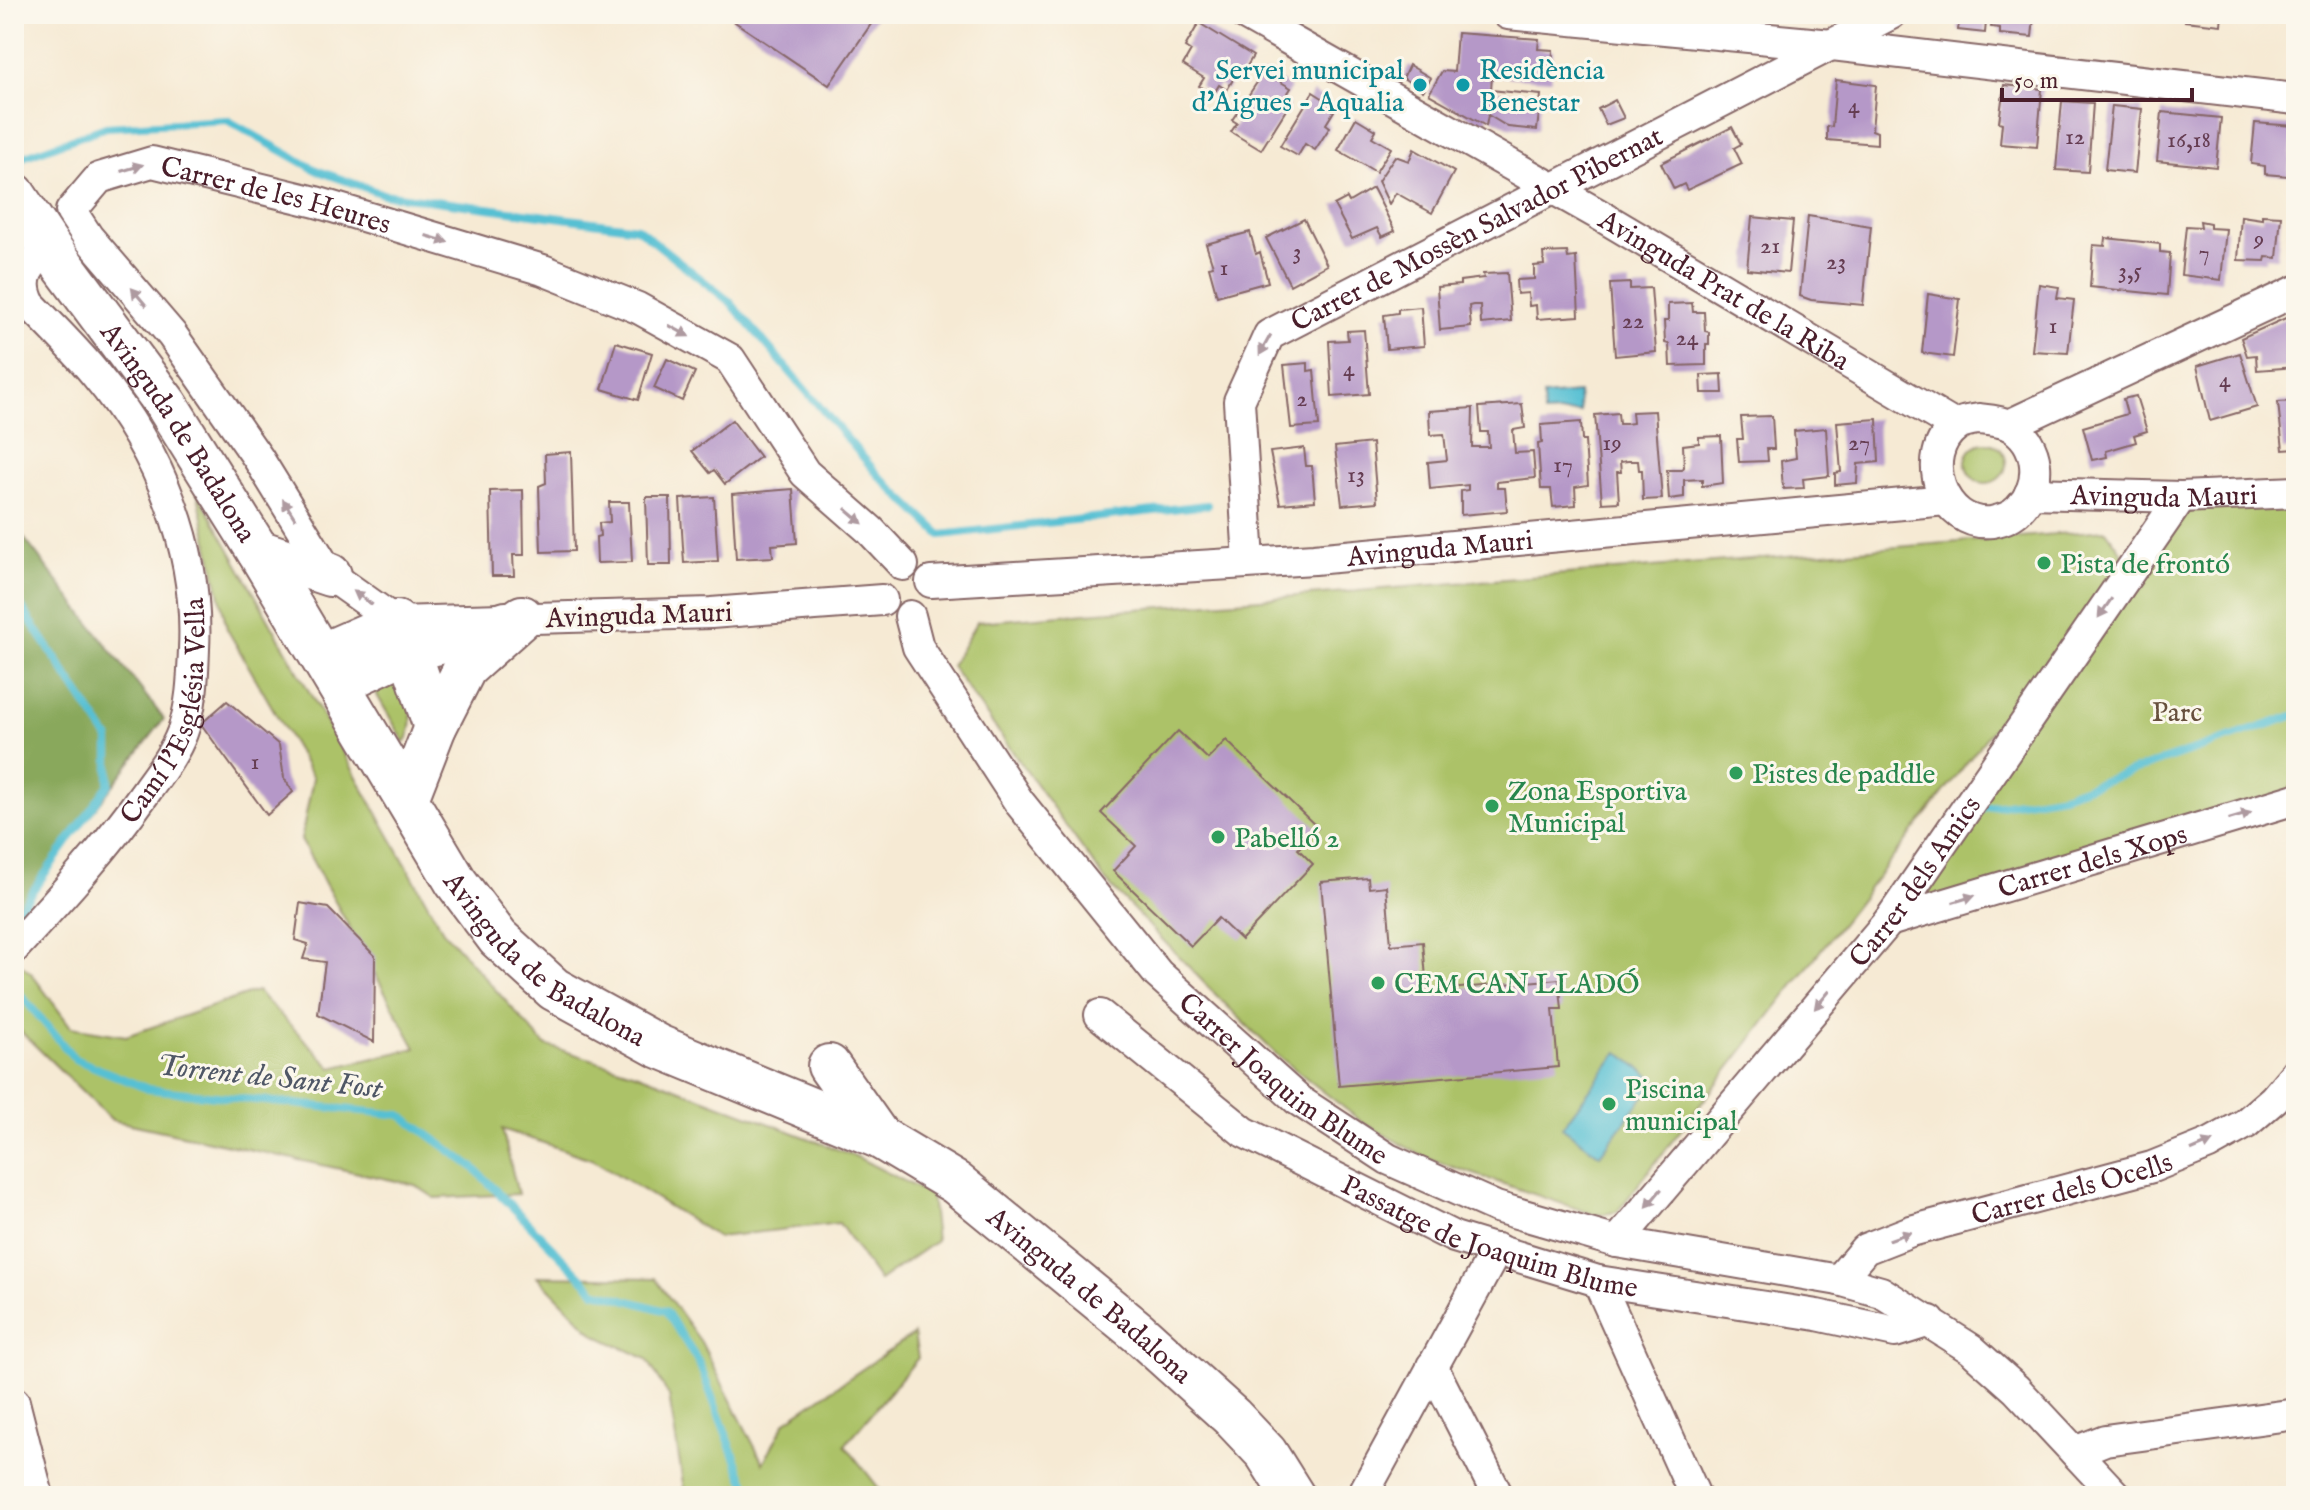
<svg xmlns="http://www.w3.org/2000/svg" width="2310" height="1510" viewBox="0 0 2310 1510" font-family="'IM FELL English',serif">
	<rect width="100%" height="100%" fill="#fbf7ec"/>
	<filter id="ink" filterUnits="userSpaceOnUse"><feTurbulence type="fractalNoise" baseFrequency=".0125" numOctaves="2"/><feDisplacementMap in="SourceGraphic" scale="16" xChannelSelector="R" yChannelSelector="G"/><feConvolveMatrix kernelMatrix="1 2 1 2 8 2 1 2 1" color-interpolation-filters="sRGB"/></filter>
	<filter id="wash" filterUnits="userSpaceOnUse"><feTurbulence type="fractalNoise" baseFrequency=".006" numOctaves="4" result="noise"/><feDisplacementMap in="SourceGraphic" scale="32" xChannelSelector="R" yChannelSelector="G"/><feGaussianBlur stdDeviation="1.8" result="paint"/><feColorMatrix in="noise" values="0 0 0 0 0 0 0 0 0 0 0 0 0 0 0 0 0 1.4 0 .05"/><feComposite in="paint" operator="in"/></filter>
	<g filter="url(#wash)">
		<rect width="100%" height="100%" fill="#f6ead4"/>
		<g fill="#acc267" stroke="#7b7049" stroke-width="2">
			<circle cx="1986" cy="463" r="20"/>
			<path d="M 197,491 L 443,931 L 545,1045 L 636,1073 L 855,1156 L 931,1195 L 936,1241 L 879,1281 L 839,1223 L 718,1237 L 594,1160 L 502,1129 L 518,1194 L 435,1198 L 415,1185 L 112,1120 L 14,1025 L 14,959 L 31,973 L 71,1027 L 126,1036 L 257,991 L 332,1068 L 416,1048 L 301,840 L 313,778 L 227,629 Z"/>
			<path d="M 2296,492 L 2296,799 L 1889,921 L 2181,497 Z"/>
			<path d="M 2106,530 L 2126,558 L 1617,1212 L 1596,1215 L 1426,1158 L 1362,1122 L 1277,1055 L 1212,991 L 1105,880 L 951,666 L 977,622 Z"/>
			<path d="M 391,661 C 402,686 422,717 405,743 L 367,678 Z"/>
			<path d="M 537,1276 L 655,1278 L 701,1342 L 763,1463 L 786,1421 L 914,1334 L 918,1358 L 845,1445 L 885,1496 L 685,1496 L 669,1396 L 647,1359 L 595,1335 Z"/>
		</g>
		<path fill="#89a85c" stroke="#6a6444" stroke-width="2" d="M 14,525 L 164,719 L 25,900 L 14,906 Z"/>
		<g fill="#57c0d3" stroke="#50707f" stroke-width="2">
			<path d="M 1578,393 L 1580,412 L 1544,414 L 1543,396 Z"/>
			<path d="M 1618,1052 L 1656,1080 L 1600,1155 L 1562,1127 Z"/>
		</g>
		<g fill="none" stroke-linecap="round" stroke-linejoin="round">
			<g stroke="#57c0d3" stroke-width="8">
				<path d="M 23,157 L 106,127 L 227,120 L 316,170 L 383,194 L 637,228 L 730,302 L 880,477 L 941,535 L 1207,505"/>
				<path d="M 14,596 L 109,739 L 109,784 L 14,917"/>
				<path d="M 1975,809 L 2063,795 L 2296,715"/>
				<path d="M 14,987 L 75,1059 L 148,1089 L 401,1115 L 473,1167 L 595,1291 L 666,1311 L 699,1363 L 743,1478 L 754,1496"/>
			</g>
		</g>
		<g id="blocks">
			<g fill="#b598c8">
				<path d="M 736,14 L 878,14 L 829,85 L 732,20 Z"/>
				<path d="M 1960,14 L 2053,14 L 2053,19 L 2034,17 L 2032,37 L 2000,34 L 2000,28 L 1991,27 L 1992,23 L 1986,22 L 1985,33 L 1958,30 Z"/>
				<path d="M 2186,14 L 2222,14 L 2221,25 L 2185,21 Z"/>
				<path d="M 1199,23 L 1253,56 L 1240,78 L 1235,76 L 1227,90 L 1219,85 L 1213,95 L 1199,86 L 1204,78 L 1183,65 L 1191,51 L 1185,47 Z"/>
				<path d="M 1457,33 L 1539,39 L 1538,49 L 1553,50 L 1551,80 L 1492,76 L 1491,90 L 1541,95 L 1537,130 L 1508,127 L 1488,115 L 1486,126 L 1429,94 L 1442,71 L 1454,72 Z"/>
				<path d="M 1409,65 L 1431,78 L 1423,91 L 1403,78 Z"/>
				<path d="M 1264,72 L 1291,88 L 1283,101 L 1289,105 L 1261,150 L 1231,132 L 1237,123 L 1232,120 Z"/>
				<path d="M 1836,80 L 1876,85 L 1872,130 L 1877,132 L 1877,144 L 1827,140 L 1827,126 L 1832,127 Z"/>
				<path d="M 2004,85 L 2042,89 L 2037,147 L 2000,144 L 2002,123 L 1999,122 Z"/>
				<path d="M 1313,92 L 1327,101 L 1324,105 L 1334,111 L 1326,124 L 1330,127 L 1315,150 L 1305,144 L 1298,156 L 1280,146 Z"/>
				<path d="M 1615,100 L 1624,118 L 1606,125 L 1598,109 Z"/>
				<path d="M 2062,101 L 2093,103 L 2088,172 L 2056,170 Z"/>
				<path d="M 2112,106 L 2142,109 L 2135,173 L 2105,170 Z"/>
				<path d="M 2162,112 L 2221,118 L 2216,167 L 2157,161 Z"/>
				<path d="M 1356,118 L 1376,130 L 1372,137 L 1391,148 L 1376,172 L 1338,150 Z"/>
				<path d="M 2255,123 L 2294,126 L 2288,176 L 2265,174 L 2265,166 L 2251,164 Z"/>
				<path d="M 1732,127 L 1741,144 L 1734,148 L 1742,164 L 1687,190 L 1684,184 L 1674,189 L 1661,163 Z"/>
				<path d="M 1414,149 L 1454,172 L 1432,213 L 1396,193 L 1389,204 L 1378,181 L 1395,156 L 1409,161 Z"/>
				<path d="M 1373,188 L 1395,231 L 1382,237 L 1377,228 L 1352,239 L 1334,205 L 1347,198 L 1349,202 Z"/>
				<path d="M 2262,215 L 2281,216 L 2277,258 L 2266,257 L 2265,261 L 2238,260 L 2241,216 L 2262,219 Z"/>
				<path d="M 1808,216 L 1871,226 L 1863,305 L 1811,300 L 1800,296 Z"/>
				<path d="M 1752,217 L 1793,221 L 1788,273 L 1747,269 Z"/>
				<path d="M 1304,219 L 1327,265 L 1290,285 L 1266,238 Z"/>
				<path d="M 2200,221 L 2210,223 L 2210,228 L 2226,229 L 2221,280 L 2181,275 L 2186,226 L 2201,227 Z"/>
				<path d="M 1250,232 L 1256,254 L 1260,252 L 1268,282 L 1217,296 L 1209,267 L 1213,266 L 1206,244 Z"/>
				<path d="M 2106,238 L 2160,244 L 2160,252 L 2170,253 L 2167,295 L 2090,287 L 2093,245 L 2105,246 Z"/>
				<path d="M 1567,252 L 1568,258 L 1576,257 L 1579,316 L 1537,319 L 1536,305 L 1529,306 L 1528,293 L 1517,294 L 1516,280 L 1534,279 L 1534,266 L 1544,265 L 1543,253 Z"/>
				<path d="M 1507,273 L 1511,321 L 1481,324 L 1480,305 L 1473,305 L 1469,306 L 1471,327 L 1440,330 L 1437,287 L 1460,285 L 1460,281 L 1484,278 L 1483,274 Z"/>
				<path d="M 1630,283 L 1630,289 L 1651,288 L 1656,352 L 1615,356 L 1610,284 Z"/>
				<path d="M 2039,284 L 2059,287 L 2057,298 L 2074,300 L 2068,353 L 2032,351 Z"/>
				<path d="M 1928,294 L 1960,299 L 1953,357 L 1922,353 Z"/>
				<path d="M 1692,303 L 1693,312 L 1704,312 L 1705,331 L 1709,332 L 1709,344 L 1706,344 L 1706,365 L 1670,366 L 1669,344 L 1665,343 L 1664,321 L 1668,321 L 1668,304 Z"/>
				<path d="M 1421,307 L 1424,346 L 1387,349 L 1384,315 L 1398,313 L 1398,309 Z"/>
				<path d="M 2288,317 L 2296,347 L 2296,367 L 2257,370 L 2256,355 L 2247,356 L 2241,338 Z"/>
				<path d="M 1364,330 L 1369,394 L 1332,397 L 1329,341 L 1348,340 L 1347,331 Z"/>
				<path d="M 616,342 L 652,353 L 638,400 L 602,389 Z"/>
				<path d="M 2240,353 L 2257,407 L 2210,421 L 2197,366 Z"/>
				<path d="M 667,359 L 695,372 L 682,401 L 654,388 Z"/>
				<path d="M 1308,363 L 1308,371 L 1314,370 L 1319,426 L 1291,428 L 1284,365 Z"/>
				<path d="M 1722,374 L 1723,393 L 1702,393 L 1701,375 Z"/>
				<path d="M 2136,396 L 2147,431 L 2134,435 L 2136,442 L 2106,451 L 2107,457 L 2092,460 L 2083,427 L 2127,414 L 2123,399 Z"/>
				<path d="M 2296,401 L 2296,449 L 2283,450 L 2278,402 Z"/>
				<path d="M 1522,404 L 1525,428 L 1513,430 L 1515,453 L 1533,452 L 1535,478 L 1497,482 L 1497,488 L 1505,488 L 1507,511 L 1461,515 L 1461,491 L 1468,490 L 1468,485 L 1430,489 L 1428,462 L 1447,460 L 1444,434 L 1430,435 L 1429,411 L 1473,408 L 1472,447 L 1489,447 L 1488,432 L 1481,432 L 1479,407 Z"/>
				<path d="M 1655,411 L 1662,499 L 1643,500 L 1642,470 L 1639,470 L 1638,461 L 1628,461 L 1620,462 L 1621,472 L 1617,472 L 1619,502 L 1602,503 L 1595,415 L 1618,413 L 1619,424 L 1626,424 L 1633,423 L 1632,412 Z"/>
				<path d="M 1772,416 L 1774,449 L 1767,449 L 1768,461 L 1739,462 L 1737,439 L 1743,439 L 1741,417 Z"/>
				<path d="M 1877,419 L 1879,462 L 1858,464 L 1857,483 L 1835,485 L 1835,473 L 1841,472 L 1837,422 Z"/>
				<path d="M 732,420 L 760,457 L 725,484 L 714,470 L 710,473 L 692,451 Z"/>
				<path d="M 1581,422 L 1582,441 L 1585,441 L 1588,485 L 1575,487 L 1576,505 L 1553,507 L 1551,489 L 1541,489 L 1538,444 L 1542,443 L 1541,425 Z"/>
				<path d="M 1826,428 L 1829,476 L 1803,479 L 1804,488 L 1783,489 L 1781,461 L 1796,458 L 1794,431 Z"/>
				<path d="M 1721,436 L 1723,483 L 1702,486 L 1702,479 L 1684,480 L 1684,497 L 1669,499 L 1667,470 L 1682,470 L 1684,467 L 1683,445 L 1699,443 L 1699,437 Z"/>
				<path d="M 1372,443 L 1377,502 L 1342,505 L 1335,447 Z"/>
				<path d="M 1304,448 L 1306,466 L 1312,466 L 1315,501 L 1280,504 L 1270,452 Z"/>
				<path d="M 571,452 L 574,551 L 541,552 L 539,486 L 546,483 L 545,454 Z"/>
				<path d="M 793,489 L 797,543 L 772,545 L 773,557 L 736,559 L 732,494 Z"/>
				<path d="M 523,490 L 524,555 L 513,555 L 514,576 L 492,576 L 490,491 Z"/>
				<path d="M 646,497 L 670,497 L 671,565 L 648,565 Z"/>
				<path d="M 714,497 L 718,561 L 684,563 L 680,499 Z"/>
				<path d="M 609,502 L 629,502 L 632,562 L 597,563 L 596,537 L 600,536 L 599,523 L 610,522 Z"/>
				<path d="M 227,701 L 279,745 L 284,778 L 293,792 L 267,815 L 201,724 Z"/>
				<path d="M 1178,731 L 1208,759 L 1226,740 L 1318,828 L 1298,849 L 1313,864 L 1241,940 L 1218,918 L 1191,946 L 1113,871 L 1136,846 L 1101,813 Z"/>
				<path d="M 1368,878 L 1369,888 L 1386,886 L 1391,945 L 1423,942 L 1427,991 L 1559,979 L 1562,1009 L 1553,1009 L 1558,1067 L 1339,1086 L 1321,882 Z"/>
				<path d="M 300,903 L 328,908 L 375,956 L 374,1042 L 318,1014 L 325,962 L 303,959 L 308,944 L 295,940 Z"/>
			</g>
		</g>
	</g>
	<g filter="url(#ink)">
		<use href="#blocks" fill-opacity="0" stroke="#866666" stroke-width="2"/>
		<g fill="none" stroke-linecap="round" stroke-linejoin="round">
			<defs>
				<g id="street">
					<path id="s1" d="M 1244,14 L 1598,214 L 1955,426"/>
					<path d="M 1508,14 L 1832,45 L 2296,99"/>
					<path d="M 1979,419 C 1988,420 2001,421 2009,425 C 2041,443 2043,485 2019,509 C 2012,517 2002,520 1992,522 C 1942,528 1917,455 1956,426 C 1962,421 1972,420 1979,419 Z"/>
					<path d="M 2009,425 L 2296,291"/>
					<path id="s2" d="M 2030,493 L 2181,497 L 2296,492"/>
					<path id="s3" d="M 1249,561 L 1239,401 L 1269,335 L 1891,14"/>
					<path id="s4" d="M 931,582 L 1314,559 L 1946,500"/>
					<path id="s5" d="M 882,600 L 711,613 L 396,622 L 330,575 L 258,458 L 172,335 L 88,237 L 71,211 L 99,178 L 152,162 L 316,202 L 543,270 L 638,308 L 730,359 L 805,473 L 870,530 L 903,565"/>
					<path id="s6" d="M 910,616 L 918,647 L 1019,802 L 1158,974 L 1298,1100 L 1388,1159 L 1496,1207 L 1617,1242 L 1839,1280 L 1881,1292 L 1971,1349 L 2016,1389 L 2116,1496"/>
					<path id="s7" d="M 1889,921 L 2296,799"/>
					<path id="s8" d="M 14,948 C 61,897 107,847 147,790 C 160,772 174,754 182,733 C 192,707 193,677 194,649 C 199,550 160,452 96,375 C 76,350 52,327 30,304 C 17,279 29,263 50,248"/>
					<path id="s9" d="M 1100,1015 L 1244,1132 L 1454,1237 L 1598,1281 L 1817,1315 L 1895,1332 L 1930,1321"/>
					<path id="s10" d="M 1617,1242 L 1889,921 L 2181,497"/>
					<path id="s11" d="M 1839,1280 L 1865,1249 L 1911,1231 L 2152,1167 L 2209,1144 L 2245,1124 L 2274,1099 L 2296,1073"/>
					<path d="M 1598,1281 L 1695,1496"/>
					<path d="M 1432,1366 L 1498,1496"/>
					<path d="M 14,1402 L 38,1496"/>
					<path d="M 2075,1452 L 2105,1440 L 2296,1414"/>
					<path d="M 1362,1496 L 1497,1249"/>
				</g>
				<g id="secondary">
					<path id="s12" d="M 14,194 L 50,248 L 166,404 L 258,551 L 456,882 L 498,938 L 554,989 L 658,1046 L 879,1137 L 956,1183 L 1138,1332 L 1232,1417 L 1266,1453 L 1293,1496"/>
					<path d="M 258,551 L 330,575"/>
					<path d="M 321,655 L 396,622 L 409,650 L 435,727"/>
					<path d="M 339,683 L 409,650 L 469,636 L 506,623"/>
					<path d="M 407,799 L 435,727 L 465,668 L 522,617"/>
					<path d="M 829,1066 L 879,1137"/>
				</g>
			</defs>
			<use href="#street" stroke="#866666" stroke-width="34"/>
			<use href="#secondary" stroke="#866666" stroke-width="46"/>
			<use href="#street" stroke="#fff" stroke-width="30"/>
			<use href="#secondary" stroke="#fff" stroke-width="42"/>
		</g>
		<defs><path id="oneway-solid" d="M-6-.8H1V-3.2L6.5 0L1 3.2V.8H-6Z" transform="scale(2)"/></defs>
		<g fill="#ae9aa0">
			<use href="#oneway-solid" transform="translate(132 168) rotate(-17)"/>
			<use href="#oneway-solid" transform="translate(437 239) rotate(17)"/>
			<use href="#oneway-solid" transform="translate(139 297) rotate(-130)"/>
			<use href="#oneway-solid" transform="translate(679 331) rotate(29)"/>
			<use href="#oneway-solid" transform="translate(1265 345) rotate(119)"/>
			<use href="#oneway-solid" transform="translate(289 509) rotate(-122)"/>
			<use href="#oneway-solid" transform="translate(854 516) rotate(41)"/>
			<use href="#oneway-solid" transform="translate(363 598) rotate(-144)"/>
			<use href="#oneway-solid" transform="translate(2105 608) rotate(125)"/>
			<use href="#oneway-solid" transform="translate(2240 816) rotate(-17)"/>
			<use href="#oneway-solid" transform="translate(1964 899) rotate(-17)"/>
			<use href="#oneway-solid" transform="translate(1822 1000) rotate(130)"/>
			<use href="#oneway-solid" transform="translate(2202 1146) rotate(-23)"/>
			<use href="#oneway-solid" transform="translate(1654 1198) rotate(130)"/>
			<use href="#oneway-solid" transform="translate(1900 1236) rotate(-20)"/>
		</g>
	</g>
	<g fill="#0f9aa8" stroke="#fbf7ec" stroke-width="3">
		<circle cx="1420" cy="85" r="8"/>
		<circle cx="1463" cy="85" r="8"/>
	</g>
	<g fill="#2e9e5b" stroke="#fbf7ec" stroke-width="3">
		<circle cx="2044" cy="563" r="8"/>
		<circle cx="1736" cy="773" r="8"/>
		<circle cx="1492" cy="806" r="8"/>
		<circle cx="1218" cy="837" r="8"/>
		<circle cx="1378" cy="983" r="8"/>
		<circle cx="1609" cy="1104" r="8"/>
	</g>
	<g text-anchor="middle" stroke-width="6" stroke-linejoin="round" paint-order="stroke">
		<g font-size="24" fill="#653d52">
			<text x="1854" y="113">4</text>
			<text x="2075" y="144">12</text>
			<text x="2189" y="147">16,18</text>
			<text x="2259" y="246">9</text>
			<text x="1770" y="253">21</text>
			<text x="1297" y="259">3</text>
			<text x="2204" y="260">7</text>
			<text x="1836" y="269">23</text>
			<text x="1224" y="275">1</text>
			<text x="2130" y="278">3,5</text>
			<text x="1633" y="328">22</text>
			<text x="2053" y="333">1</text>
			<text x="1687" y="345">24</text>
			<text x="1349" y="376">4</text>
			<text x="2225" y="387">4</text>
			<text x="1302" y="406">2</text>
			<text x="1612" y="450">19</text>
			<text x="1859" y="450">27</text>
			<text x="1563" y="472">17</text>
			<text x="1356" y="482">13</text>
			<text x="255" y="769">1</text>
		</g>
		<g font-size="28" fill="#0d838f" stroke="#fbf7ec" text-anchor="end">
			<text x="1404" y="79">Servei municipal<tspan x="1404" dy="32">d'Aigues - Aqualia</tspan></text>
			<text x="1479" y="79" text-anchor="start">Residència<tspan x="1479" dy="32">Benestar</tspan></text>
		</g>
		<g font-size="28" fill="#4a1f2b" stroke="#fbf7ec">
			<text dy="10" stroke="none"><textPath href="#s5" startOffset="1242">Carrer de les Heures</textPath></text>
			<text dy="10" stroke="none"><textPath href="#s3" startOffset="466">Carrer de Mossèn Salvador Pibernat</textPath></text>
			<text dy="10" stroke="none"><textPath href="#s1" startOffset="554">Avinguda Prat de la Riba</textPath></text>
			<text dy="10" stroke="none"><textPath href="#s12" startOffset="290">Avinguda de Badalona</textPath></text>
			<text dy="10" stroke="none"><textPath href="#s2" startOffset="134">Avinguda Mauri</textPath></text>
			<text dy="10" stroke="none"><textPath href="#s4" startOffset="510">Avinguda Mauri</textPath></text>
			<text transform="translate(639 614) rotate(-2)" y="10">Avinguda Mauri</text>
			<text dy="10" stroke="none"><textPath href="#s8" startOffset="290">Camí l'Església Vella</textPath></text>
			<text dy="10" stroke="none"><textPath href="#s7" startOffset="212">Carrer dels Xops</textPath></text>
			<text dy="10" stroke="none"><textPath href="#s10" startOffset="468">Carrer dels Amics</textPath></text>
			<text dy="10" stroke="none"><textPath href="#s12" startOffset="938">Avinguda de Badalona</textPath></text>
			<text dy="10" stroke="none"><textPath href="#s6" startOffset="602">Carrer Joaquim Blume</textPath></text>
			<text dy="10" stroke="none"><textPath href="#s11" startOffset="256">Carrer dels Ocells</textPath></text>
			<text dy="10" stroke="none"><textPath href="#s9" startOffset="454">Passatge de Joaquim Blume</textPath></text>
			<text dy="10" stroke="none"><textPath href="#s12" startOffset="1586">Avinguda de Badalona</textPath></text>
		</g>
		<g font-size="28" fill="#27864d" stroke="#fbf7ec" text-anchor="start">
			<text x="2060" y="573">Pista de frontó</text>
			<text x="1752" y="783">Pistes de paddle</text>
			<text x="1508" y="800">Zona Esportiva<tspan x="1508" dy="32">Municipal</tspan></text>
			<text x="1234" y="847">Pabelló 2</text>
			<text x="1394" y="993">CEM CAN LLADÓ</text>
			<text x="1625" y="1098">Piscina<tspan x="1625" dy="32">municipal</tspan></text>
		</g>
		<g font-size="28" fill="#67503d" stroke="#fbf7ec">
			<text x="2177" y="721">Parc</text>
		</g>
		<g font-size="30" font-style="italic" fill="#4f5766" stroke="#fbf7ec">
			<text transform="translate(270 1076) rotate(6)" y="10">Torrent de Sant Fost</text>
		</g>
	</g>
	<rect width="2310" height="1510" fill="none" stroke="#fbf7ec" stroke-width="48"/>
	<path d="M2002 88v12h190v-12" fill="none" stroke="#4a1f2b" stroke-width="4"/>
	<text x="2014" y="88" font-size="24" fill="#4a1f2b" stroke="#fbf7ec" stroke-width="6" paint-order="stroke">50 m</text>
</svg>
